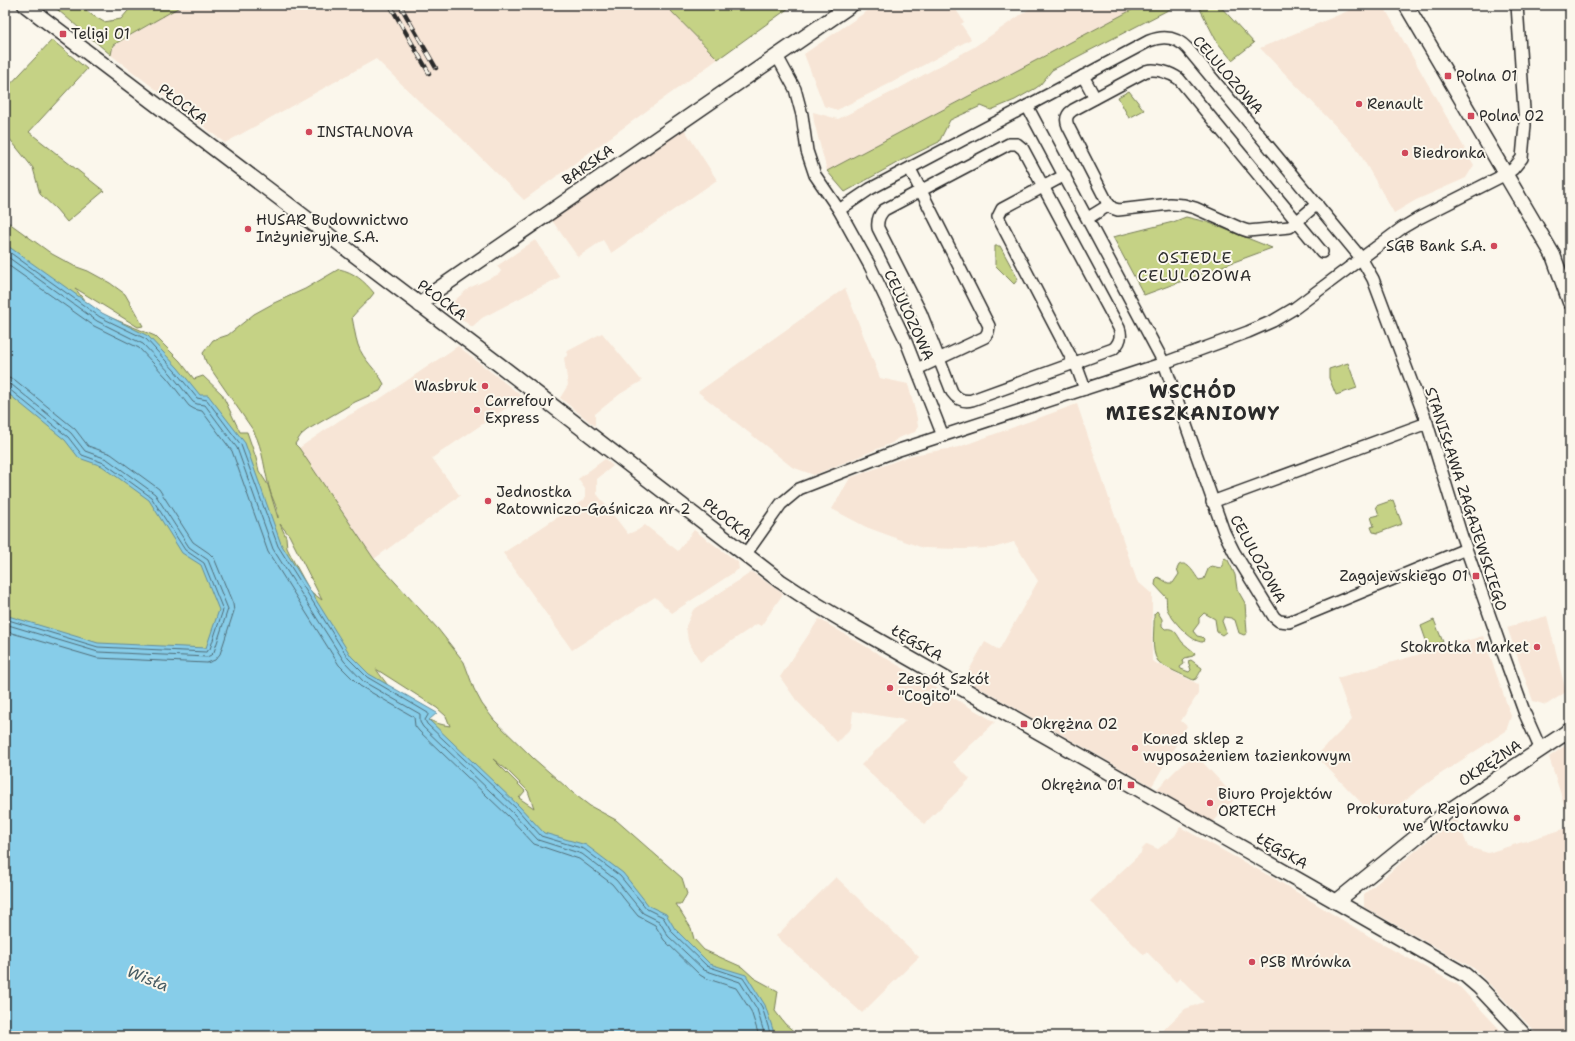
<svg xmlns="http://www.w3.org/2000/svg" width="1575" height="1041" viewBox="0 0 1575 1041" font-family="'Shantell Sans',sans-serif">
	<rect width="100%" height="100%" fill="#fbf7ec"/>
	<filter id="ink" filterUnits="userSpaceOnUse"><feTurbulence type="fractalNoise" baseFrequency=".025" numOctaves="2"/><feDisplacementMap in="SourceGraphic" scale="8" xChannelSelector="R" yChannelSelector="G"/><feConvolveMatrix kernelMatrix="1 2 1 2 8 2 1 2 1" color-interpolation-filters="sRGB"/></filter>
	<g filter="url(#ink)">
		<g fill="#f7e5d6">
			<path d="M 183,5 L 665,5 L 718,59 L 524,200 L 455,132 L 425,107 L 376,59 L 225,143 L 111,55 L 113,46 Z"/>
			<path d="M 876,5 L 953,5 L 964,22 L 961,24 L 971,39 L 891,83 L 837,110 L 824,106 L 804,54 Z"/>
			<path d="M 1030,5 L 1141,5 L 827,171 L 814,122 L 813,112 L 838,119 L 898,89 L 974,47 L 1032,7 Z"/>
			<path d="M 1362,5 L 1383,5 L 1474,165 L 1466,178 L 1416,200 L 1394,213 L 1356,147 L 1260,48 Z"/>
			<path d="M 681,124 L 717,180 L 611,253 L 603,240 L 578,257 L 548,215 Z"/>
			<path d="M 535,240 L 560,277 L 482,318 L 472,327 L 449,310 L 447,307 L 469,288 L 499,274 L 501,271 L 497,266 Z"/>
			<path d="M 845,288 L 880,378 L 908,384 L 917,418 L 918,427 L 915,432 L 898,438 L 892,443 L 814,475 L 792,467 L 698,392 Z"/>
			<path d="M 602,333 L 642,381 L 620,394 L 595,414 L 595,426 L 560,398 L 568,385 L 564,358 L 568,355 L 566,352 Z"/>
			<path d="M 458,346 L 523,397 L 432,458 L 460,496 L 374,559 L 299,448 L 340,420 L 381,398 Z"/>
			<path d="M 1077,404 L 1137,581 L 1152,594 L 1152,661 L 1198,684 L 1198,694 L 1181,721 L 1187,726 L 1152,786 L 964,679 L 985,642 L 999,650 L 1038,581 L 1014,542 L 993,548 L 963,549 L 923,548 L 866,527 L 832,509 L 850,478 L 912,455 L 959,447 Z"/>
			<path d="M 605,459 L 613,466 L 597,479 L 597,494 L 628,534 L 638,530 L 645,525 L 678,551 L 694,530 L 738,562 L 739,569 L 672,613 L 655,597 L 572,650 L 503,553 L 585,499 L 585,489 L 578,479 Z"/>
			<path d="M 752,572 L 783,594 L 761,626 L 757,624 L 700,662 L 688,641 L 686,626 L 693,610 Z"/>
			<path d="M 1547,616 L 1566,692 L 1546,705 L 1533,701 L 1507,627 Z"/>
			<path d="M 819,619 L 995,722 L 953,762 L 970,779 L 924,824 L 861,765 L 906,720 L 853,711 L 851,728 L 837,742 L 796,700 L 780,677 Z"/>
			<path d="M 1483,636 L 1511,716 L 1506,731 L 1436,777 L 1378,820 L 1316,756 L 1352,720 L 1337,678 Z"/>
			<path d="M 1570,742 L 1570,823 L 1549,757 Z"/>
			<path d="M 1195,754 L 1236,798 L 1212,822 L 1157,789 L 1178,768 Z"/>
			<path d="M 1456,817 L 1468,847 L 1488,853 L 1570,827 L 1570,1036 L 1539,1036 L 1475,969 L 1364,907 L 1364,894 Z"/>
			<path d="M 1180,827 L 1275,879 L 1382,944 L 1458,985 L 1506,1036 L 1157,1036 L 1185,1009 L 1204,1002 L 1180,978 L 1176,982 L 1147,952 L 1144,955 L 1090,901 L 1141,853 L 1142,849 L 1147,844 L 1158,849 L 1175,836 Z"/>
			<path d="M 836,877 L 919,957 L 862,1013 L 776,936 Z"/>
		</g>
		<g fill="#c5d285" stroke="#787e58" fill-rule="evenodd">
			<path d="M 52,5 L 82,5 L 82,7 L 92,15 L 104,22 L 121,19 L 133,5 L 183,5 L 113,45 L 111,55 Z"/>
			<path d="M 665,5 L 793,5 L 718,59 Z"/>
			<path d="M 1141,5 L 1176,5 L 1170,9 L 1052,70 L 1040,85 L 1036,88 L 1015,100 L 991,110 L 981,106 L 950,120 L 939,142 L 902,160 L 845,192 L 827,171 Z"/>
			<path d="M 1198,5 L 1219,5 L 1254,43 L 1232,60 L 1217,42 Z"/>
			<path d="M 52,40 L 87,69 L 29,132 L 104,191 L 67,222 L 56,209 L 40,194 L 33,168 L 5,133 L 5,90 Z"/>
			<path d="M 1129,91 L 1144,110 L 1129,118 L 1118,97 Z"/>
			<path d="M 1186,217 L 1207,222 L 1272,248 L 1144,295 L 1113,237 L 1173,222 Z"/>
			<path d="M 5,220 L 52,254 L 74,266 L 88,271 L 110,283 L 125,294 L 143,326 L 138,327 L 75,288 L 84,300 L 97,312 L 155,336 L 180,361 L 194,379 L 203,376 L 222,394 L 240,432 L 247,432 L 256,458 L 259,471 L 268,485 L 278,518 C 278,509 274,502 271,494 C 264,472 264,450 253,430 L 206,362 L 203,353 L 213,340 L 228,335 L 254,314 L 274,303 L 305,289 L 339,269 C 354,272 364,281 374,293 C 368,302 359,308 352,317 C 354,326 355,336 358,345 C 363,360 377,370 384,384 L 380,391 L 355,402 L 307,430 L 301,435 L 295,444 L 299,448 L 374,559 L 438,629 L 464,662 L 474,689 L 482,704 L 494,720 L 533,758 L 573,793 L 590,806 L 616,820 L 682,878 L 687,894 L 681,904 L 676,904 L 691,928 L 694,939 L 704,950 L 742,967 L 754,978 L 778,991 L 775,1011 L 785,1024 L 796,1033 L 807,1033 L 810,1036 L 5,1036 ZM 280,524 L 289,535 L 322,600 L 310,591 L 294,562 L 287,548 L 286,537 ZM 376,669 L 437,708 L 446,716 L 450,726 C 417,722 394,695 376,669 ZM 493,759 L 507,770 L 528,791 L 534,808 L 519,798 L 525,791 Z"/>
			<path d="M 995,246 L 1000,246 L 1018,279 L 1014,284 L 995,265 Z"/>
			<path d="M 1348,363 L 1357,388 L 1336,395 L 1329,378 L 1329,369 Z"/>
			<path d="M 1393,500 L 1402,524 L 1378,533 L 1373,532 L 1371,527 L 1374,526 L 1371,517 L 1379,515 L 1376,506 Z"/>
			<path d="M 1225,558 L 1228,560 L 1235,575 L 1237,589 L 1245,603 L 1247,633 L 1244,635 L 1239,633 L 1235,620 L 1231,618 L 1224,617 L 1222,621 L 1226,632 L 1222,635 L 1217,632 L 1215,619 L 1204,613 L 1199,618 L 1199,623 L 1193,631 L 1197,636 L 1202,637 L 1204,639 L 1203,642 C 1192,643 1172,620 1167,609 C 1166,606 1167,601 1166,597 L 1155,585 L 1156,579 L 1158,577 L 1168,583 L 1173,583 L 1179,574 L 1177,569 L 1179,565 C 1188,560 1194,574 1199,580 L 1204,579 L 1209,567 L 1212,566 L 1220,568 L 1223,566 L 1223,560 Z"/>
			<path d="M 1157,611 L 1162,619 L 1162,626 L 1165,629 C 1175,627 1177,635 1182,642 C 1186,646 1191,649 1195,653 L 1193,656 L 1185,658 L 1183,660 L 1184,664 L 1180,667 L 1181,669 L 1189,672 L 1191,670 L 1188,661 L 1191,660 L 1202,668 C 1202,669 1197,678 1196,679 L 1193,680 C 1186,676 1161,666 1158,661 C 1150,651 1155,627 1154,614 Z"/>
			<path d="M 1434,620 L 1443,642 L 1428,646 L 1421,626 Z"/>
		</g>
		<path fill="#87cde9" stroke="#628c9d" d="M 5,244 L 102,313 L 148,336 L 178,368 L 200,395 L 208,395 L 245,443 L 281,544 L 351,656 L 369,674 L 437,713 L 429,720 L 519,806 L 544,833 L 586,845 L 623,873 L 649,906 L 666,914 L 675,929 L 710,964 L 746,975 L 765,1005 L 775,1036 L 5,1036 L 5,615 L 98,643 L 206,648 L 219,610 L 201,565 L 182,553 L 149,500 L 102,466 L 79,458 L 65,440 L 5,391 Z"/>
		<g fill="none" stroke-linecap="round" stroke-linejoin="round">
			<g stroke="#506c77" stroke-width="1">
				<path d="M 5,249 L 100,317 L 146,339 L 175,371 L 197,398 L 207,400 L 241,445 L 278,546 L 348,658 L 367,677 L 428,713 L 428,715 L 425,720 L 427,724 L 517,809 L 541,836 L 584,849 L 620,876 L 647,909 L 663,917 L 672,932 L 707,966 L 743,978 L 762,1007 L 771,1036"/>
				<path d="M 5,255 L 97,321 L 143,344 L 171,374 L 193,402 L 197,404 L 205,405 L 237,448 L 273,549 L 344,661 L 364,682 L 420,714 L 420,722 L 423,727 L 513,813 L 538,840 L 582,854 L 616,880 L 643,913 L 659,921 L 668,936 L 704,970 L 740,982 L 757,1009 L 765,1036"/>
				<path d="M 5,263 L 94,326 L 139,348 L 167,378 L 189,406 L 194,409 L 202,411 L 232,451 L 268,552 L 339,665 L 360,686 L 414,717 L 415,726 L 419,731 L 509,817 L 534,844 L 579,859 L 612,884 L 638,916 L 655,925 L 664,940 L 700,975 L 705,978 L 736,988 L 751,1011 L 759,1036"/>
				<path d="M 5,377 L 15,380 L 75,429 L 88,446 L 111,454 L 159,489 L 193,542 L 209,553 L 214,558 L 233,604 L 234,611 L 220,654 L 215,660 L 207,663 L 97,658 L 5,631"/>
				<path d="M 5,383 L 12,385 L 71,433 L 85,451 L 107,459 L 155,494 L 189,547 L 208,560 L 228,609 L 214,652 L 211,655 L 207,657 L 98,652 L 5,624"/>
				<path d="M 5,388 L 9,389 L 68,437 L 82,455 L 104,463 L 151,497 L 185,550 L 204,563 L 223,610 L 210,649 L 206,652 L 98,647 L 5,619"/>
			</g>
			<defs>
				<g id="minor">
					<path d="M 777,56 L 795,89 L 802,115 L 807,151 L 815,175 L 839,210 L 870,266 L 905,339 L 943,436"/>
					<path d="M 1083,76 L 1095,98"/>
					<path d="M 1027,106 L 1149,41 C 1164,35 1177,37 1188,49 L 1361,258 L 1373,279 L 1427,423 L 1461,534 L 1500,645 L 1525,714 L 1541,750"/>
					<path d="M 1009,144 L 1017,144 L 1023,149 L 1119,328 C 1122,336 1120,343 1113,349 L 972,400 C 964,402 957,399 952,392 L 921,313 L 878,228 C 877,221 879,215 884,210 Z"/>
					<path d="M 910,169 L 989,326 L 988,332 L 985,337 L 917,369"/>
					<path d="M 1065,175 L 1002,209 L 998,217 L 1074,363"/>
					<path d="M 1317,204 C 1308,212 1299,220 1290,227 L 1248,231 L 1242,229 L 1195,208 L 1184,205 L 1170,204 L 1118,210 L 1112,208 L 1107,202 L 1068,126 C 1065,119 1067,114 1073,110 L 1146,71 C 1156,68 1171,73 1179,79 L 1322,252"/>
					<path d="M 839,210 L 870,189 L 1027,106 L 1164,363 L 1224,532 L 1234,552 L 1274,617 L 1279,621 L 1289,622 L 1466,549"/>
					<path d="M 1088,218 L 1109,205"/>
					<path d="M 1075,362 L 1085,389"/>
					<path d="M 1212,502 L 1427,423"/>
					<path d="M 745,555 L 781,504 L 799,489 L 899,450 L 1164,363 L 1248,332 L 1273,321 L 1295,308 L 1402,228 L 1419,218 L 1506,174 L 1513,169 L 1522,158 L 1525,125 L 1517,5"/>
				</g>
				<g id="tertiary">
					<path d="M 25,5 L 501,366 L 780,581 L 809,600 L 844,621 L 1465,975 L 1479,987 L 1525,1036"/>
					<path d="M 1406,5 L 1553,255 L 1570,302"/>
					<path d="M 420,305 L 437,290 L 851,5"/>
					<path d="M 1336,902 L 1447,812 L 1570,730"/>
				</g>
			</defs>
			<use href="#minor" stroke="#2b2b2b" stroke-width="14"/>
			<use href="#tertiary" stroke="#2b2b2b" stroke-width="17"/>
			<use href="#minor" stroke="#fbf7ec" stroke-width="11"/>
			<use href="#tertiary" stroke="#fbf7ec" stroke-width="14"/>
			<defs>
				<g id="rail">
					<path d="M 390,5 L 429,73"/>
					<path d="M 400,5 L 436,68"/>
				</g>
			</defs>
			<use href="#rail" stroke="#2b2b2b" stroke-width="4.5"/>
			<use href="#rail" stroke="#fbf7ec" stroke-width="3" stroke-dasharray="9" stroke-linecap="butt"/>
		</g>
	</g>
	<g fill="#d1495b" stroke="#fbf7ec" stroke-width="1.5">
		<rect x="59" y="30" width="8" height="8" rx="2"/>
		<rect x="1444" y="72" width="8" height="8" rx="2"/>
		<circle cx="1359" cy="104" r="4"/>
		<rect x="1467" y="112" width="8" height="8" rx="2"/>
		<circle cx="309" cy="132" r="4"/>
		<circle cx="1405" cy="153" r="4"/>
		<circle cx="248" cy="229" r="4"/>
		<circle cx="1494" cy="246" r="4"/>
		<circle cx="485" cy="386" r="4"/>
		<circle cx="477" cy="410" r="4"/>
		<circle cx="488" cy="501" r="4"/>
		<rect x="1472" y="572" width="8" height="8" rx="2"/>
		<circle cx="1537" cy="647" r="4"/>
		<circle cx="890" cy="688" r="4"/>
		<rect x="1020" y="720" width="8" height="8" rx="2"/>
		<circle cx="1135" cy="748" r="4"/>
		<rect x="1127" y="781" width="8" height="8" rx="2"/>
		<circle cx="1210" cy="803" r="4"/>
		<circle cx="1517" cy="818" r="4"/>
		<circle cx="1252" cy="962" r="4"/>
	</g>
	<g text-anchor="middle" stroke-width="4" stroke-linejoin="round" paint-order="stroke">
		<g font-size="15" fill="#2b2b2b" stroke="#fbf7ec" text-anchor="start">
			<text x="71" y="39">Teligi 01</text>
			<text x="1456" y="81">Polna 01</text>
			<text x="1367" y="109">Renault</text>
			<text x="1479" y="121">Polna 02</text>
			<text x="317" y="137">INSTALNOVA</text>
			<text x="1413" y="158">Biedronka</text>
			<text x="256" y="225">HUSAR Budownictwo<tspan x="256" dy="17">Inżynieryjne S.A.</tspan></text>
			<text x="1486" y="251" text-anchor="end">SGB Bank S.A.</text>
			<text x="477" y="391" text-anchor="end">Wasbruk</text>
			<text x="485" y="406">Carrefour<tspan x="485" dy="17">Express</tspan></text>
			<text x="496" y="497">Jednostka<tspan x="496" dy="17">Ratowniczo-Gaśnicza nr 2</tspan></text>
			<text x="1468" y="581" text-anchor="end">Zagajewskiego 01</text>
			<text x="1529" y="652" text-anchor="end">Stokrotka Market</text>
			<text x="898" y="684">Zespół Szkół<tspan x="898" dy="17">"Cogito"</tspan></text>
			<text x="1032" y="729">Okrężna 02</text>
			<text x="1143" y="744">Koned sklep z<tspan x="1143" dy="17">wyposażeniem łazienkowym</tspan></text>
			<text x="1123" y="790" text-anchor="end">Okrężna 01</text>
			<text x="1218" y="799">Biuro Projektów<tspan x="1218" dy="17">ORTECH</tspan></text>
			<text x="1509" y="814" text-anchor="end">Prokuratura Rejonowa<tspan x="1509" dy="17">we Włocławku</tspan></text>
			<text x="1260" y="967">PSB Mrówka</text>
		</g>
		<g font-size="15" fill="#2b2b2b" stroke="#fbf7ec">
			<text transform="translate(1228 75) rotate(49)" y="5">CELULOZOWA</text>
			<text transform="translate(183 104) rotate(37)" y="5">PŁOCKA</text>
			<text transform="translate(588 165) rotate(-35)" y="5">BARSKA</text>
			<text transform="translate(442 300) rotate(37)" y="5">PŁOCKA</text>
			<text transform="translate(909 315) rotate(65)" y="5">CELULOZOWA</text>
			<text transform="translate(1466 499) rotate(72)" y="5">STANISŁAWA ZAGAJEWSKIEGO</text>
			<text transform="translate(727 519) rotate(38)" y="5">PŁOCKA</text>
			<text transform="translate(1258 559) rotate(61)" y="5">CELULOZOWA</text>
			<text transform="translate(917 643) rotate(30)" y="5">ŁĘGSKA</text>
			<text transform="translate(1490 763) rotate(-33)" y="5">OKRĘŻNA</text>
			<text transform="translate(1282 851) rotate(30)" y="5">ŁĘGSKA</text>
		</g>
		<g font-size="16" letter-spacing="1" fill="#2b2b2b" stroke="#fbf7ec">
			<text x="1195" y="263">OSIEDLE<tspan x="1195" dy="18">CELULOZOWA</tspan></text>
		</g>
		<g font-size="16" font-style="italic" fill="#475c64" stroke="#fbf7ec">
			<text transform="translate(148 978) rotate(22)" y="6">Wisła</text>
		</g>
		<g font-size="19" font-weight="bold" letter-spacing="1" fill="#2b2b2b" stroke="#fbf7ec">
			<text x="1193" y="398">WSCHÓD<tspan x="1193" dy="22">MIESZKANIOWY</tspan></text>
		</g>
	</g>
	<rect width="1575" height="1041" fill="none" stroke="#fbf7ec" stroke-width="20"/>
	<rect x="10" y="10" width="1555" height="1021" fill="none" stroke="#2b2b2b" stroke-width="1.5" filter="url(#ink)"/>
</svg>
